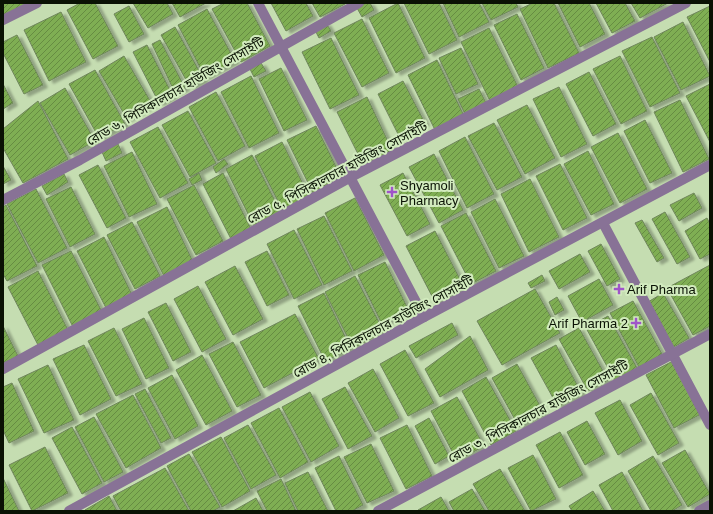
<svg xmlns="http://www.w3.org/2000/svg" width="713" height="514" viewBox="0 0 713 514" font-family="Arial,'Noto Sans Bengali',sans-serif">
	<defs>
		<pattern id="building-hatch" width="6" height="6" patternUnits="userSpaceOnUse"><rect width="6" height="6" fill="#7fae53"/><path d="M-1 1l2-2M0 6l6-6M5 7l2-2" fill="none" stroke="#668c43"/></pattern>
		<filter id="shadow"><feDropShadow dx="4.5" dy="2.5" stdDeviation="1" flood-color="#0004"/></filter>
	</defs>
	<rect width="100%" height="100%" fill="#c5ddb1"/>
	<g fill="url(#building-hatch)" stroke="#6f855c" filter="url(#shadow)">
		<path d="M 3,3 L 29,3 L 3,16 Z"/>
		<path d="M 80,3 L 95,3 L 118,46 L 93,59 L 67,10 Z"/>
		<path d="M 133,3 L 167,3 L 173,14 L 148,28 Z"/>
		<path d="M 172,3 L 206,3 L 180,17 Z"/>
		<path d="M 224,3 L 247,3 L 270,46 L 241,62 L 212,9 Z"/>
		<path d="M 271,3 L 306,3 L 313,16 L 286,31 Z"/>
		<path d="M 312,3 L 344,3 L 345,4 L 320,17 Z"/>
		<path d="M 366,3 L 370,3 L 374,10 L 362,17 L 357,8 Z"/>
		<path d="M 398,3 L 425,58 L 396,73 L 369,18 Z"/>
		<path d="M 404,3 L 439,3 L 457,40 L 429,54 Z"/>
		<path d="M 443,3 L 479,3 L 489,22 L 459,37 Z"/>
		<path d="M 482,3 L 516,3 L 518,7 L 491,20 Z"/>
		<path d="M 533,3 L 554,3 L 579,53 L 548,68 L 520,9 Z"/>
		<path d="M 558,3 L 589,3 L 605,34 L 580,47 Z"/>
		<path d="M 596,3 L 625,3 L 635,21 L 612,33 Z"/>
		<path d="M 631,3 L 668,3 L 640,18 Z"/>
		<path d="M 129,6 L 144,34 L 129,42 L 114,14 Z"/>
		<path d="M 710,6 L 710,62 L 687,17 Z"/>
		<path d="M 207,9 L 235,61 L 205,77 L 178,25 Z"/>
		<path d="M 61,12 L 86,62 L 49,81 L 24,30 Z"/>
		<path d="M 517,14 L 544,68 L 521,80 L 494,25 Z"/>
		<path d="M 362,19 L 389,73 L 362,87 L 334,33 Z"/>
		<path d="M 683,22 L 710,76 L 681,90 L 654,37 Z"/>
		<path d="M 326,23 L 331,31 L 319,38 L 315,30 Z"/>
		<path d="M 175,27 L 204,80 L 190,87 L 161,35 Z"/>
		<path d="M 489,28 L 518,87 L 490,101 L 461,42 Z"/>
		<path d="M 17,35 L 43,85 L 24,94 L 3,53 L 3,42 Z"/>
		<path d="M 652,37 L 680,93 L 650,107 L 622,51 Z"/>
		<path d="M 331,38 L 359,95 L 330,109 L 302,52 Z"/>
		<path d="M 160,40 L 185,88 L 175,93 L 152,44 Z"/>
		<path d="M 147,45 L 173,96 L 159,103 L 133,52 Z"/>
		<path d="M 461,48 L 478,84 L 456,94 L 439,58 Z"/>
		<path d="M 124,56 L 152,104 L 127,119 L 99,71 Z"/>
		<path d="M 620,56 L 647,111 L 621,124 L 593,69 Z"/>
		<path d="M 437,60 L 464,116 L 435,130 L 408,75 Z"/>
		<path d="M 261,63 L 266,71 L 254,77 L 250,69 Z"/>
		<path d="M 281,68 L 307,120 L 284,131 L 259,79 Z"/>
		<path d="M 95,70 L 125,124 L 99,138 L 69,84 Z"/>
		<path d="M 589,72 L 616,124 L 593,136 L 566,84 Z"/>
		<path d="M 251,76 L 279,133 L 249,148 L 221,92 Z"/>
		<path d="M 403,81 L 425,123 L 399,136 L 378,94 Z"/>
		<path d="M 3,84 L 13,103 L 3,109 Z"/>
		<path d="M 710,84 L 710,142 L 686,96 Z"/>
		<path d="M 559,87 L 587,144 L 561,157 L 533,99 Z"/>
		<path d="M 65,88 L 95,141 L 70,155 L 40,103 Z"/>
		<path d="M 479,89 L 486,103 L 465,114 L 458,99 Z"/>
		<path d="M 216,92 L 245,146 L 218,161 L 189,107 Z"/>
		<path d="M 367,97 L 393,152 L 364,166 L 337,112 Z"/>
		<path d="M 680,100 L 709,159 L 683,172 L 654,112 Z"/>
		<path d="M 38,101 L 68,159 L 23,183 L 3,148 L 3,129 Z"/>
		<path d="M 527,105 L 555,158 L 525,174 L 497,120 Z"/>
		<path d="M 188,111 L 216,163 L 190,177 L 162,125 Z"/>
		<path d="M 645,120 L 672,173 L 650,183 L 624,131 Z"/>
		<path d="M 494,123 L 522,177 L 497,190 L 468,136 Z"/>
		<path d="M 316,126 L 342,179 L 313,193 L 287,140 Z"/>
		<path d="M 158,127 L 188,183 L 160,198 L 130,142 Z"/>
		<path d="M 618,133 L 647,189 L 620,203 L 591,147 Z"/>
		<path d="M 465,137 L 494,194 L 467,208 L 439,151 Z"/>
		<path d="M 282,142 L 310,198 L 283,211 L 255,156 Z"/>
		<path d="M 118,144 L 122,153 L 106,161 L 102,152 Z"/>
		<path d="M 588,151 L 614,204 L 591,215 L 564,164 Z"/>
		<path d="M 132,152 L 157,204 L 129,217 L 104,166 Z"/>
		<path d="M 434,154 L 463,210 L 439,223 L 409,167 Z"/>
		<path d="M 252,155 L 281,213 L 254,226 L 226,169 Z"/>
		<path d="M 224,159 L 228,164 L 216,173 L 213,167 Z"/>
		<path d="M 560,164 L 587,218 L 563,230 L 536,176 Z"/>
		<path d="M 98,165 L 126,218 L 107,228 L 79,175 Z"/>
		<path d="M 3,166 L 11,180 L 3,184 Z"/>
		<path d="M 199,173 L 202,180 L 192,185 L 189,179 Z"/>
		<path d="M 223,173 L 251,229 L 231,239 L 203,184 Z"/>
		<path d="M 403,173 L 430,224 L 407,236 L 380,185 Z"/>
		<path d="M 64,174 L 68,182 L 47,195 L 42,186 Z"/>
		<path d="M 530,179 L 559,237 L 529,252 L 501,194 Z"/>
		<path d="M 194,185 L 223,241 L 196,255 L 167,199 Z"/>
		<path d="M 71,187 L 95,234 L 70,247 L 46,199 Z"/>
		<path d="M 36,189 L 67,248 L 38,263 L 7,204 Z"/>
		<path d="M 694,193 L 702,208 L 679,221 L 670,205 Z"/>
		<path d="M 355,198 L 384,255 L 354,271 L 325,213 Z"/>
		<path d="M 495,199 L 524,256 L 499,268 L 471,212 Z"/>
		<path d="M 6,205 L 37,266 L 7,281 L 3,274 L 3,207 Z"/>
		<path d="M 167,207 L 193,262 L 164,276 L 137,222 Z"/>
		<path d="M 665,212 L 690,257 L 677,264 L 652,219 Z"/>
		<path d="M 466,213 L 496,271 L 471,284 L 441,226 Z"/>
		<path d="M 324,216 L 352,271 L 324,285 L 297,229 Z"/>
		<path d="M 707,218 L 710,224 L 710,254 L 700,259 L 685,231 Z"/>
		<path d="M 642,220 L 664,258 L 657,262 L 635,223 Z"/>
		<path d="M 132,222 L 160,276 L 135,289 L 107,235 Z"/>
		<path d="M 294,230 L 322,285 L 294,299 L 267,244 Z"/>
		<path d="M 435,231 L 464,287 L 435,302 L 406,246 Z"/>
		<path d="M 104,237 L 132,295 L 106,308 L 77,251 Z"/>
		<path d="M 601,244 L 620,279 L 607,286 L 588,251 Z"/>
		<path d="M 71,251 L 102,312 L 73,327 L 42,265 Z"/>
		<path d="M 267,251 L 289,295 L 267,306 L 245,262 Z"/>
		<path d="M 580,254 L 590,272 L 559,289 L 549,271 Z"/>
		<path d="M 385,262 L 409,311 L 382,324 L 358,275 Z"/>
		<path d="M 710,265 L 710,326 L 693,335 L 667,288 Z"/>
		<path d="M 235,266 L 263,319 L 233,335 L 205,282 Z"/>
		<path d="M 38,271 L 68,330 L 38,345 L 8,287 Z"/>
		<path d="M 542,275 L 545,281 L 531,288 L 528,283 Z"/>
		<path d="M 355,276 L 384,332 L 353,348 L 325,292 Z"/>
		<path d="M 599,279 L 613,305 L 582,322 L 568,296 Z"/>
		<path d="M 198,286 L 226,339 L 202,352 L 174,299 Z"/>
		<path d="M 535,289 L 560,333 L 502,365 L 477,321 Z"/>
		<path d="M 324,293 L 351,349 L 325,361 L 298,306 Z"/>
		<path d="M 663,293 L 689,338 L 674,347 L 648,302 Z"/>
		<path d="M 557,297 L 564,310 L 555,315 L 549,302 Z"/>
		<path d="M 633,301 L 662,354 L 639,367 L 610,313 Z"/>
		<path d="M 166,303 L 191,352 L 173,361 L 148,312 Z"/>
		<path d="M 295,314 L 319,359 L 264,388 L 240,342 Z"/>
		<path d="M 608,316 L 637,368 L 615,381 L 586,328 Z"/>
		<path d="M 144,318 L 169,368 L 146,379 L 122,329 Z"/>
		<path d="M 452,323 L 458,335 L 416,358 L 409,346 Z"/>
		<path d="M 3,326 L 18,356 L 3,363 Z"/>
		<path d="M 114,328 L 142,384 L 116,396 L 88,341 Z"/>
		<path d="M 579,328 L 608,380 L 588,391 L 559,339 Z"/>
		<path d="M 470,336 L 488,370 L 440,397 L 425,369 Z"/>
		<path d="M 233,342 L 261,395 L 237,407 L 209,354 Z"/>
		<path d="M 84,345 L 111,399 L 80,415 L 53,359 Z"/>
		<path d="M 556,345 L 582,394 L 558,407 L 531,358 Z"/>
		<path d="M 405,350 L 434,403 L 408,416 L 380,364 Z"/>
		<path d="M 202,355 L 232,411 L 206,425 L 176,370 Z"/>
		<path d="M 673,361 L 701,414 L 674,428 L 646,375 Z"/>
		<path d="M 517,364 L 544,413 L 519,427 L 492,378 Z"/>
		<path d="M 48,365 L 74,420 L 44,433 L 18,379 Z"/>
		<path d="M 373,369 L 399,418 L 375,432 L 348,383 Z"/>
		<path d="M 172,375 L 198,426 L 175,439 L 148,388 Z"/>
		<path d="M 486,377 L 516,431 L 491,445 L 462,391 Z"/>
		<path d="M 12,383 L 34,431 L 9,443 L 3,430 L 3,387 Z"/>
		<path d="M 345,387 L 372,436 L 348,449 L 322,399 Z"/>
		<path d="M 145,389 L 171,438 L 161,443 L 135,394 Z"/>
		<path d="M 310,392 L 339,446 L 311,462 L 282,407 Z"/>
		<path d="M 651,393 L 679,443 L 658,455 L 630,405 Z"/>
		<path d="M 133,395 L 161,448 L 126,468 L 96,414 Z"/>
		<path d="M 457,397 L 484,446 L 457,461 L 431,411 Z"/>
		<path d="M 620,400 L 642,441 L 618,455 L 595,413 Z"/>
		<path d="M 279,408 L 308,462 L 280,478 L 251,423 Z"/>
		<path d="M 94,417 L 123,472 L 104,482 L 75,427 Z"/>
		<path d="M 429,418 L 449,456 L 435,464 L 415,426 Z"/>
		<path d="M 587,421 L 605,454 L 585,465 L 567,432 Z"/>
		<path d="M 248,425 L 276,475 L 251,489 L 224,438 Z"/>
		<path d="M 407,425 L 432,476 L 406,489 L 380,438 Z"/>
		<path d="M 72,427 L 102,483 L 82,494 L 52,438 Z"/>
		<path d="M 560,432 L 583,475 L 559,488 L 536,445 Z"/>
		<path d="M 221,437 L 250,491 L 222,507 L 192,452 Z"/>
		<path d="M 371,444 L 394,491 L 367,503 L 344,457 Z"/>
		<path d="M 45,447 L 68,493 L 32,511 L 9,465 Z"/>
		<path d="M 685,450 L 710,494 L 688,507 L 662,463 Z"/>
		<path d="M 189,454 L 220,507 L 213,511 L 191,511 L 167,466 Z"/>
		<path d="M 533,455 L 556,499 L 531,511 L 508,468 Z"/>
		<path d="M 339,456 L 363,505 L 352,511 L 336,511 L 315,468 Z"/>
		<path d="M 653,456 L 682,505 L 672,511 L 651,511 L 628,471 Z"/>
		<path d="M 165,468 L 189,511 L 121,511 L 113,496 Z"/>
		<path d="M 500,469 L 525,511 L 489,511 L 473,484 Z"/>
		<path d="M 308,472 L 328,511 L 298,511 L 285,483 Z"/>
		<path d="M 622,472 L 643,511 L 613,511 L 599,485 Z"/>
		<path d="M 3,478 L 19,511 L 3,511 Z"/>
		<path d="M 281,479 L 296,511 L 267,511 L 257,491 Z"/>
		<path d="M 472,489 L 485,511 L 454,511 L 449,502 Z"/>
		<path d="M 593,491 L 605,511 L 572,511 L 569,506 Z"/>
		<path d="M 109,496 L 117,511 L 86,511 L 85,510 Z"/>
		<path d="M 441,497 L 449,511 L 418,511 L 418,510 Z"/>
		<path d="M 256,498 L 263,511 L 233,511 Z"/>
	</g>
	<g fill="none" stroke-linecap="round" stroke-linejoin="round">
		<g stroke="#887296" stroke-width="10">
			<path d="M 258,3 L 424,317"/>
			<path d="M 3,20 L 37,3"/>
			<path d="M 3,200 L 80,160 L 359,3"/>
			<path d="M 603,223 L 710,425"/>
			<path d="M 3,369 L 349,178 L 686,3"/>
			<path d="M 69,511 L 424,317 L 710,165"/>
			<path d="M 378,511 L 710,334"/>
			<path d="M 699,511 L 710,505"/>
		</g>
	</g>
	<g fill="#9f55c9" stroke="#d2ebbe" stroke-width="1.5">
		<path d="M390 186h4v4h4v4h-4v4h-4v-4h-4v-4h4z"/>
		<path d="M617 283h4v4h4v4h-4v4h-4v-4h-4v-4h4z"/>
		<path d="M634 317h4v4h4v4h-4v4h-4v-4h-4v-4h4z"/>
	</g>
	<g text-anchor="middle" stroke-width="4" stroke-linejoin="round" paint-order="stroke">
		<g font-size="13" fill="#0a1204" stroke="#d2ebbe">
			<text transform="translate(175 91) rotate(-30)" y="5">রোড ৬, পিসিকালচার হাউজিং সোসাইটি</text>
			<text transform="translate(337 172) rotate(-28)" y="5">রোড ৫, পিসিকালচার হাউজিং সোসাইটি</text>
			<text transform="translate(383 326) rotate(-28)" y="5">রোড ৪, পিসিকালচার হাউজিং সোসাইটি</text>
			<text transform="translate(538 411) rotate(-28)" y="5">রোড ৩, পিসিকালচার হাউজিং সোসাইটি</text>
		</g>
		<g font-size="13" fill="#0a1204" stroke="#d2ebbe" text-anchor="start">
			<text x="400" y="190">Shyamoli<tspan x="400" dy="15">Pharmacy</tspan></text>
			<text x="627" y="294">Arif Pharma</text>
			<text x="628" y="328" text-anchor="end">Arif Pharma 2</text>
		</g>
	</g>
	<rect width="713" height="514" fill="none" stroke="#0a1204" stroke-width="8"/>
</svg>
